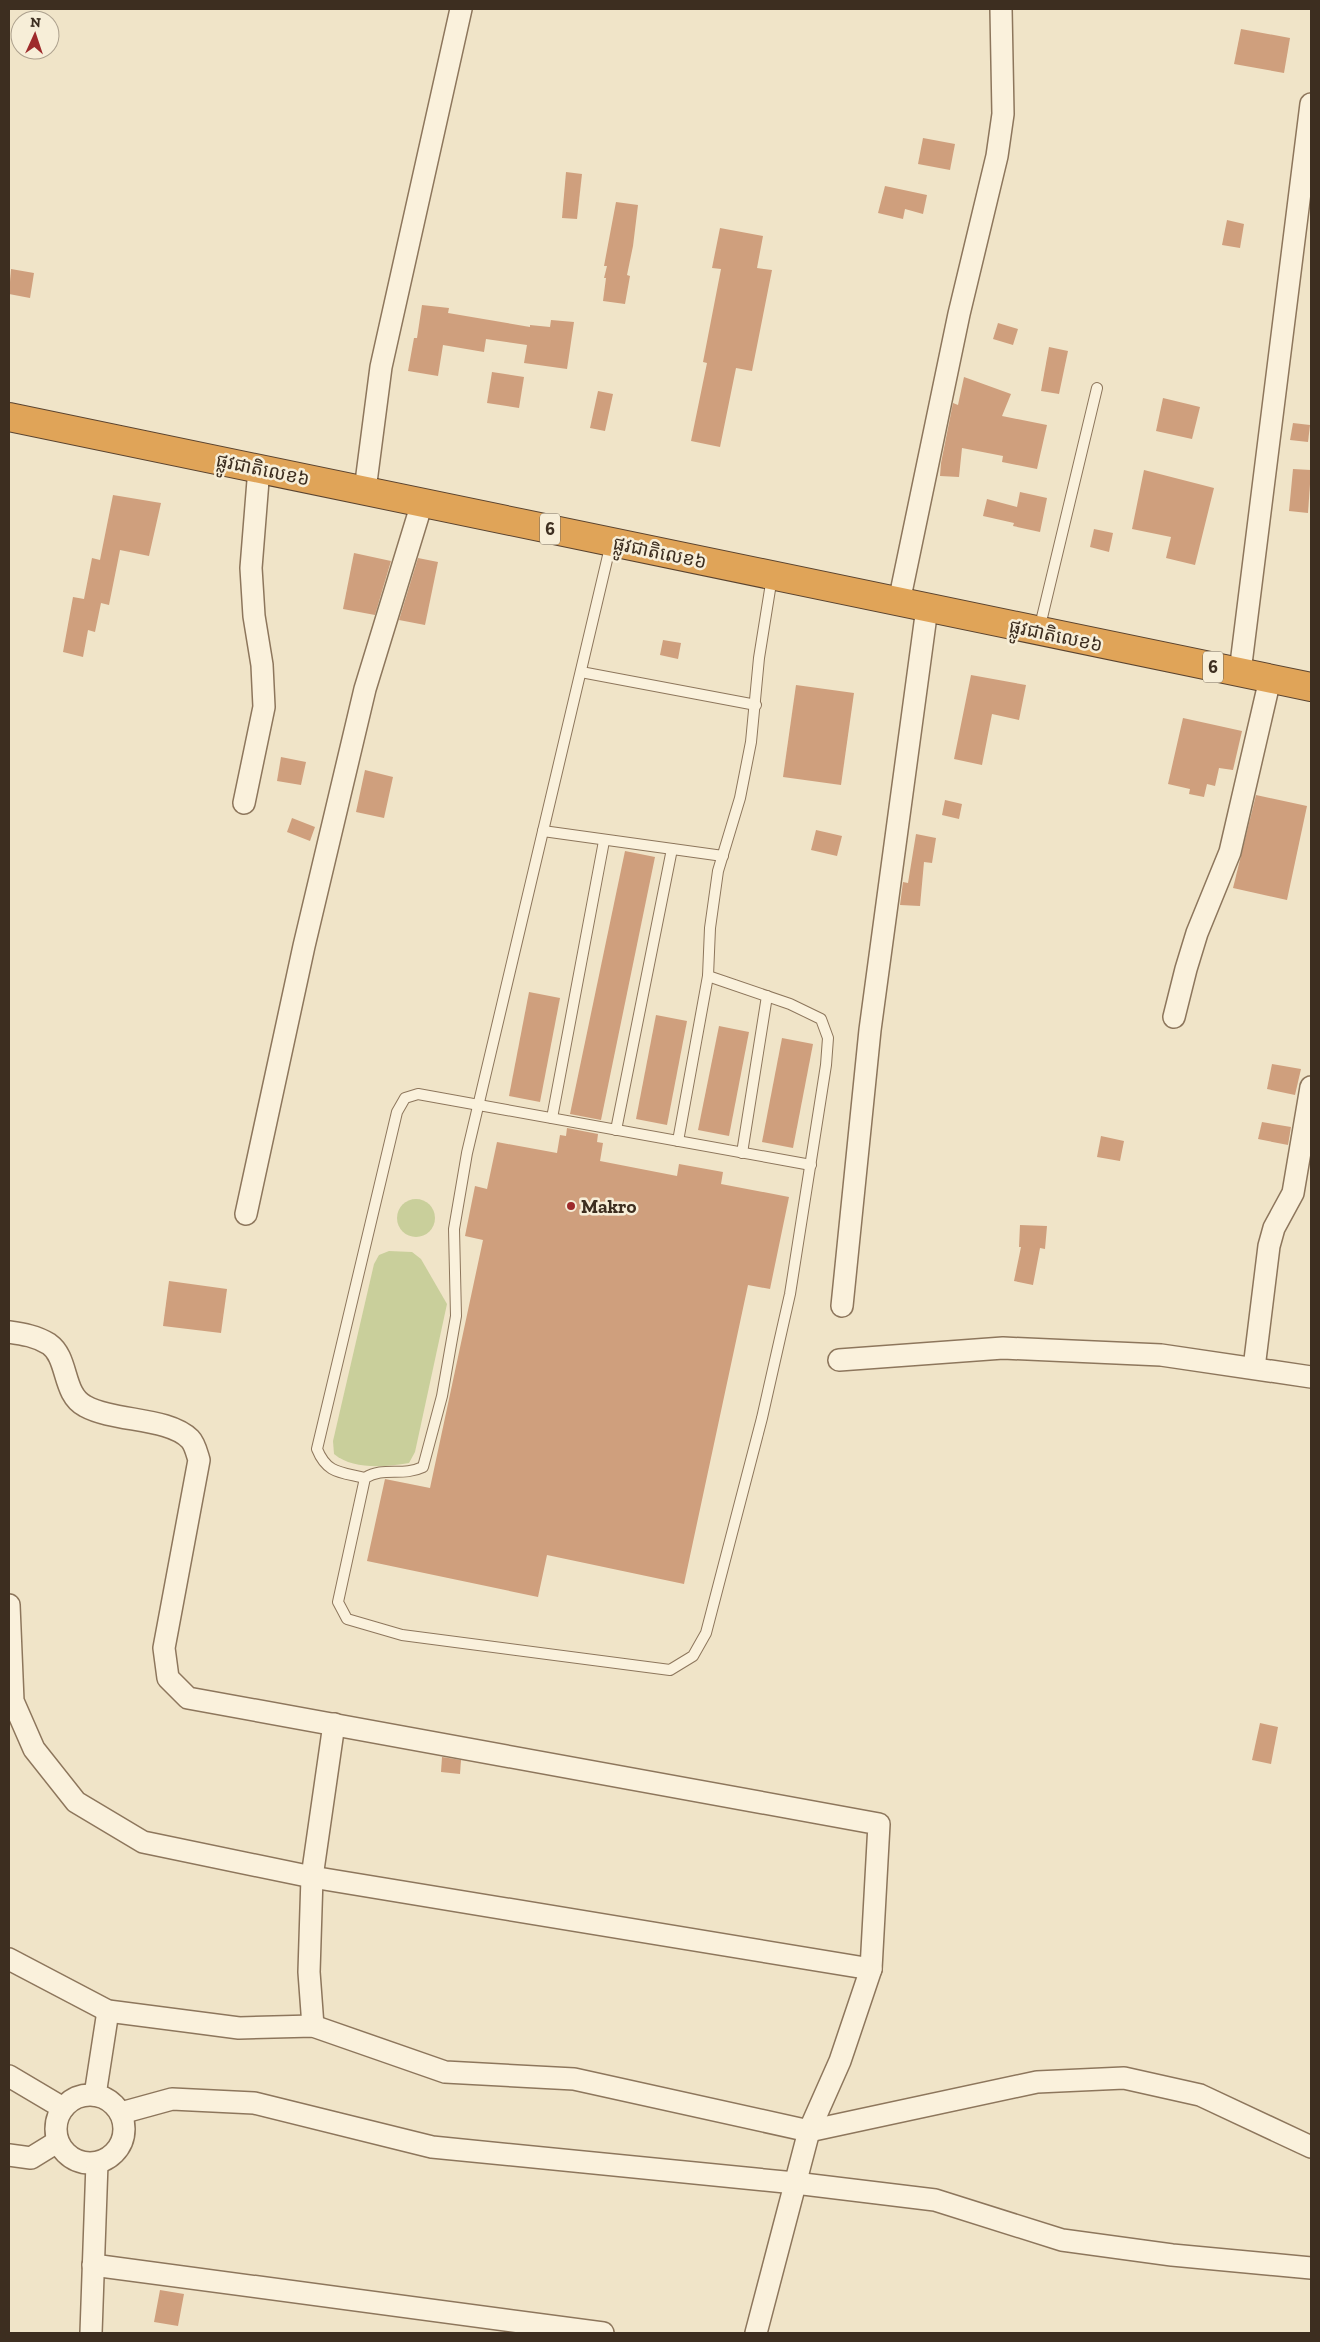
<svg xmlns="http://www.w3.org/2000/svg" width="1320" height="2342" viewBox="0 0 1320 2342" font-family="'Zilla Slab','Noto Sans Khmer',serif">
	<rect width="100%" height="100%" fill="#f0e4c8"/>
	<g fill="#c9cf9b">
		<circle cx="416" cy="1218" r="19"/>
		<path d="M 389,1251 L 412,1252 L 421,1259 L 447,1304 L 415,1452 L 409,1463 C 385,1467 353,1470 334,1454 L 333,1441 L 374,1264 L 379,1255 Z"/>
	</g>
	<g fill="#cf9f7d">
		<path d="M 1241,29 L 1290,38 L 1284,73 L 1234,64 Z"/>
		<path d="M 923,138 L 955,144 L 950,170 L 918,164 Z"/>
		<path d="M 566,172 L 582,174 L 577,219 L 562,218 Z"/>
		<path d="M 885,186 L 927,195 L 923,214 L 905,209 L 903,219 L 878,213 Z"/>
		<path d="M 616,202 L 638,205 L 633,246 L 627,275 L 630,276 L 625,304 L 603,301 L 606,278 L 604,278 L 607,266 L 604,266 Z"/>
		<path d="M 1227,220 L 1244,224 L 1240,248 L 1222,245 Z"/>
		<path d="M 720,228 L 763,236 L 757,268 L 772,270 L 752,371 L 736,368 L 720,447 L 691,441 L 707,363 L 703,362 L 721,269 L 712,268 Z"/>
		<path d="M 11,269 L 34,273 L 30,298 L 9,294 Z"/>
		<path d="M 422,305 L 449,308 L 448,313 L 530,327 L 530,325 L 550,327 L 551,320 L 574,322 L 567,369 L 524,363 L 527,345 L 486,339 L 484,352 L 443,345 L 438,376 L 408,371 L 414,338 L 417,338 Z"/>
		<path d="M 998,323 L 1018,329 L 1013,345 L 993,339 Z"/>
		<path d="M 1049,347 L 1068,351 L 1059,394 L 1041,391 Z"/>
		<path d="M 492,372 L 524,377 L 519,408 L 487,403 Z"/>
		<path d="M 964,377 L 1011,394 L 1002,416 L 1047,425 L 1037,469 L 1002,462 L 1003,456 L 962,448 L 959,477 L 940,476 L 941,463 L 953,403 L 958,405 Z"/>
		<path d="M 598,391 L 613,394 L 605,431 L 590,428 Z"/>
		<path d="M 1163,398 L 1200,407 L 1192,439 L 1156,431 Z"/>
		<path d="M 1293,423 L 1310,425 L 1308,442 L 1290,440 Z"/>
		<path d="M 1293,469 L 1311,470 L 1308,513 L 1289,511 Z"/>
		<path d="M 1144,470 L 1214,488 L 1195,565 L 1166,558 L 1171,537 L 1132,529 Z"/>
		<path d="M 1020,492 L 1047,498 L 1040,532 L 1013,526 L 1014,523 L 983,516 L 987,499 L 1017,507 Z"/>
		<path d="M 113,495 L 161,503 L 149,556 L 120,550 L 109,605 L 101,603 L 95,632 L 88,630 L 83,657 L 63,652 L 73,597 L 84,599 L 92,558 L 100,560 Z"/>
		<path d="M 1094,529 L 1113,533 L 1109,552 L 1090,547 Z"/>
		<path d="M 354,553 L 391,561 L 375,615 L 343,609 Z"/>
		<path d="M 418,558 L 438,562 L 425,625 L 399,620 Z"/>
		<path d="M 663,640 L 681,643 L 678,659 L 660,655 Z"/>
		<path d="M 971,675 L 1026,685 L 1019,720 L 992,714 L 982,765 L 954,759 Z"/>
		<path d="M 796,685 L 854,693 L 841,785 L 783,777 Z"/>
		<path d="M 1183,718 L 1242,731 L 1233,770 L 1219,768 L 1215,786 L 1207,784 L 1204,797 L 1189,794 L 1190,789 L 1168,784 Z"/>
		<path d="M 281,757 L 306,762 L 301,785 L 277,781 Z"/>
		<path d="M 365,770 L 393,777 L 384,818 L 356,812 Z"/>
		<path d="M 1256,795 L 1307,806 L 1287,900 L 1233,888 Z"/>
		<path d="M 945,800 L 962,804 L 959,819 L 942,815 Z"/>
		<path d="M 292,818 L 315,827 L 310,841 L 287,832 Z"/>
		<path d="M 816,830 L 842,836 L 837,856 L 811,850 Z"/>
		<path d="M 916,834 L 936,838 L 932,863 L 924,862 L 920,906 L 900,905 L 903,882 L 908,883 Z"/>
		<path d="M 625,851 L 655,857 L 601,1120 L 570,1114 Z"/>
		<path d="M 529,992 L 560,998 L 540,1102 L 509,1096 Z"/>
		<path d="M 656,1015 L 687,1021 L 667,1125 L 636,1119 Z"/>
		<path d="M 719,1026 L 749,1032 L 729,1136 L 698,1130 Z"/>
		<path d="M 782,1038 L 813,1044 L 793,1148 L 762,1142 Z"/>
		<path d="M 1272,1064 L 1301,1069 L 1295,1095 L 1267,1089 Z"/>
		<path d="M 1262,1122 L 1291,1127 L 1288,1145 L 1258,1139 Z"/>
		<path d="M 567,1128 L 598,1134 L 597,1142 L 603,1143 L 600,1161 L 677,1176 L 679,1164 L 723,1172 L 721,1184 L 789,1197 L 770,1289 L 748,1285 L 684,1584 L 547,1555 L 538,1597 L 367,1561 L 385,1479 L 430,1488 L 483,1240 L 465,1236 L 475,1186 L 487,1189 L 497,1142 L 557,1153 L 560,1135 L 566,1136 Z"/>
		<path d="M 1101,1136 L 1124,1141 L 1120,1161 L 1097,1157 Z"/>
		<path d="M 1020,1225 L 1047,1226 L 1045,1249 L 1040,1248 L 1033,1285 L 1014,1281 L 1021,1247 L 1019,1247 Z"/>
		<path d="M 169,1281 L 227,1289 L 221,1333 L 163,1326 Z"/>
		<path d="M 1260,1723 L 1278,1727 L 1271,1764 L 1252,1760 Z"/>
		<path d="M 442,1757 L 461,1760 L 460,1774 L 441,1772 Z"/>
		<path d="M 160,2290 L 184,2294 L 178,2326 L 154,2322 Z"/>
	</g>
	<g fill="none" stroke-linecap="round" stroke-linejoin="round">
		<defs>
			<g id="lane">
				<path d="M 611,543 L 467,1153 L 454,1229 L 456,1316 L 442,1396 L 423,1467 C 402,1477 384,1466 365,1478 L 338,1602 L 347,1619 L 402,1635 L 670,1670 L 693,1656 L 706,1633 L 762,1418 L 790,1294 L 826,1065 L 828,1038 L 821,1019 L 790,1004 L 708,976 L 710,928 L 718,871 L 740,798 L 751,742 L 759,658 L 772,577"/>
				<path d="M 1039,630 L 1097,388"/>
				<path d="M 581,672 L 756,705"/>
				<path d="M 543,831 L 723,856"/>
				<path d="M 552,1118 L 604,841"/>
				<path d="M 616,1130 L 672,849"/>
				<path d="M 678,1141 L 708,976"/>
				<path d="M 742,1153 L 767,996"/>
				<path d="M 365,1478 C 341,1472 327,1474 317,1449 L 397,1112 L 405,1098 L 418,1094 L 811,1165"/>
			</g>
			<g id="street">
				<path d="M 365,490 L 381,367 L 461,9"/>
				<path d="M 899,602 L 959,314 L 997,156 L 1003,114 L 1001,9"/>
				<path d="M 1240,672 L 1311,104"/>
				<path d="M 244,803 L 264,707 L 262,665 L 254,616 L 251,568 L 259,468"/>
				<path d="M 1174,1017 L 1186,969 L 1197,933 L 1230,852 L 1270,679"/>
				<path d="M 246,1214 L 304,946 L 365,689 L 422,503"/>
				<path d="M 842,1306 L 870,1030 L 927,608"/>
				<path d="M 9,1332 C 23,1334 36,1336 49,1344 C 69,1358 62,1394 85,1406 C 114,1422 168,1417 190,1439 C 195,1444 197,1454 199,1460 L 164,1648 L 168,1678 L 188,1698 L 879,1824 L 871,1969 L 840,2061 L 809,2131 L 756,2333"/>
				<path d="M 839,1360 L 1003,1348 L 1161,1355 L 1311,1377"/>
				<path d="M 1254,1368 L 1269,1246 L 1274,1228 L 1293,1193 L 1311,1087"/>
				<path d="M 9,1605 L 13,1701 L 34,1749 L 76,1802 L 143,1842 L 312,1877 L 871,1969"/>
				<path d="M 9,1959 L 108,2011 L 239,2028 L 313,2026 L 445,2072 L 574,2079 L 809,2131 L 1037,2082 L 1124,2078 L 1200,2095 L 1311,2147"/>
				<path d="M 313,2026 L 309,1972 L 312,1877 L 334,1724"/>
				<path d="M 9,2076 L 63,2108"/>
				<path d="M 95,2095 L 108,2011"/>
				<circle cx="90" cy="2129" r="34"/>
				<path d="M 121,2113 L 172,2099 L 254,2103 L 432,2147 L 795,2183 L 935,2200 L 1062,2240 L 1172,2255 L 1311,2268"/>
				<path d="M 9,2155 L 31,2158 L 57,2142"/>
				<path d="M 93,2265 L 603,2333"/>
				<path d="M 91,2333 L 97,2163"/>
			</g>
			<path id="highway" d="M 9,417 L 1311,687"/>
		</defs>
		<use href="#lane" stroke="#8d765c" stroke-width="12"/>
		<use href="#street" stroke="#8d765c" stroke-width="24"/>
		<use href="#highway" stroke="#5b4430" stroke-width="30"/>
		<use href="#lane" stroke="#faf1dc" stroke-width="10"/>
		<use href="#street" stroke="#faf1dc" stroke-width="21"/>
		<use href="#highway" stroke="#e0a458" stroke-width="28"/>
	</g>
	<circle fill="#9e2a2b" stroke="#f7eed8" stroke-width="2" cx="571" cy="1206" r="5"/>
	<g text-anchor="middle" stroke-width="5" stroke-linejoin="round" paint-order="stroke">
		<g fill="#f7eed8" stroke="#756857" stroke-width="1">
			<rect x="540" y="513.5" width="20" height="31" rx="4"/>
			<rect x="1203" y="651.5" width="20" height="31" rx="4"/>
		</g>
		<g font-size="18" font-weight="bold" fill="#3d2e20">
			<text x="550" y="535">6</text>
			<text x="1213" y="673">6</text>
		</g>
		<g font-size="19" fill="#3d2e20" stroke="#f7eed8">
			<text transform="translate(263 469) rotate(12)" y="7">ផ្លូវជាតិលេខ៦</text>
			<text transform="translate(660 552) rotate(12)" y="7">ផ្លូវជាតិលេខ៦</text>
			<text transform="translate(1056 635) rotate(12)" y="7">ផ្លូវជាតិលេខ៦</text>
		</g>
		<g font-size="19" font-weight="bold" fill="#3d2e20" stroke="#f7eed8" text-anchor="start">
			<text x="581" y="1213">Makro</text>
		</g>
	</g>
	<rect width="1320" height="2342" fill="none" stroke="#3d2e20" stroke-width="20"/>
	<g transform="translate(35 35) rotate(3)"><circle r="24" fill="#f7eed8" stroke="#ada18e"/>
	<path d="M0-4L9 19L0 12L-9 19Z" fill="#9e2a2b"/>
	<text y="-8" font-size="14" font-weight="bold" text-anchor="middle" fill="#3d2e20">N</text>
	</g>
</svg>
